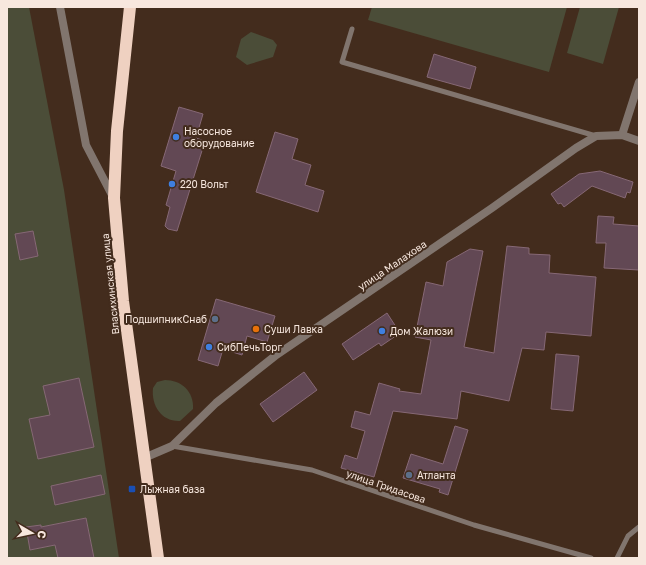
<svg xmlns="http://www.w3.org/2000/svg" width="646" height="565" viewBox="0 0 646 565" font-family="'Golos Text',sans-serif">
	<rect width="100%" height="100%" fill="#432c1d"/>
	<g fill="#4b4d38">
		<path d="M 7,7 L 29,7 L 64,190 L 119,558 L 7,558 Z"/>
		<path d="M 372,7 L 567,7 L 549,72 L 368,20 Z"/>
		<path d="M 580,7 L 619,7 L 603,64 L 567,53 Z"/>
		<path d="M 251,32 L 273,40 L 277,45 L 273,57 L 247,65 L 236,57 L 241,39 Z"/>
		<path d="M 165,380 C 181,380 194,391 193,409 L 180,421 C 162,422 151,406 153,388 L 157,382 Z"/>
	</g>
	<g fill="#624854" stroke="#866875">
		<path d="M 434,54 L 476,67 L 470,89 L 427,77 Z"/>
		<path d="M 179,107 L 203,114 L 196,138 L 205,141 L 177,231 L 168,229 L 165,226 L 170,207 L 166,205 L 176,171 L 161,166 Z"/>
		<path d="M 275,132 L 298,139 L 292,159 L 311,165 L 305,185 L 324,191 L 318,212 L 256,192 Z"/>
		<path d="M 600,171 L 633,182 L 630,193 L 627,192 L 625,198 L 592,186 L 564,207 L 561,203 L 558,204 L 551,194 L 579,174 Z"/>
		<path d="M 598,216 L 614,217 L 613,224 L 639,226 L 639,270 L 604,268 L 606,243 L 596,243 Z"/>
		<path d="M 33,231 L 38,256 L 20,260 L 15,234 Z"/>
		<path d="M 507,246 L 529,248 L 529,254 L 550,255 L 549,273 L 596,277 L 591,336 L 546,332 L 544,350 L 522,348 L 509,401 L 461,391 L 457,419 L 393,411 L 374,477 L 341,468 L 345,455 L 357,459 L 365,431 L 351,427 L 355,411 L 370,415 L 379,383 L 400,389 L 399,391 L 421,394 L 431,340 L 415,337 L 426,282 L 443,286 L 447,262 L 470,249 L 483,251 L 464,347 L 494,353 Z"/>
		<path d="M 216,299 L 275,316 L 267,342 L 247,336 L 242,355 L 223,349 L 218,366 L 198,360 Z"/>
		<path d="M 387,313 L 400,333 L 381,346 L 379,343 L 353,360 L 342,344 Z"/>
		<path d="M 556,354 L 579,356 L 573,411 L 551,409 Z"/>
		<path d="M 304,372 L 317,390 L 273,422 L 260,404 Z"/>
		<path d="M 79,378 L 94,447 L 38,459 L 29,419 L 50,415 L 43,386 Z"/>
		<path d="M 455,426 L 468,430 L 448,495 L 439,492 L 440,489 L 403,478 L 411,454 L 443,464 Z"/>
		<path d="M 101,475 L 105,494 L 55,505 L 51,486 Z"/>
		<path d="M 86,518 L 94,558 L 58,558 L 55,545 L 30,550 L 26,527 L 41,525 L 41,527 Z"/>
	</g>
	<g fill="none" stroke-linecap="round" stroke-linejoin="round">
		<g stroke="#81756e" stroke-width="5">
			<path d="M 352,29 L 342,62 L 596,136"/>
			<path d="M 172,446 L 312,470 L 474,525 L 591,558"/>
			<path d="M 617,558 L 628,536 L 639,527"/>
		</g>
		<g stroke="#81756e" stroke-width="8">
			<path d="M 60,7 L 86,145 L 113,197"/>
			<path d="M 622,135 L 639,82"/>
			<path d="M 144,458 L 172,446 L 216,403 L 275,356 L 492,208 L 576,148 L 596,136 L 622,135 L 639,141"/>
		</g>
		<path stroke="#efd1c1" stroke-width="12" d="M 130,7 L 117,131 L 114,198 L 123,301 L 158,558"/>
	</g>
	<g fill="#3f7fe0" stroke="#432c1d" stroke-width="1.5">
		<circle cx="176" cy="137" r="4"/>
		<circle cx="172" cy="184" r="4"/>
		<circle cx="382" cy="331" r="4"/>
		<circle cx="209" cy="347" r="4"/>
	</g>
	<g fill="#5c6f8a" stroke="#432c1d" stroke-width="1.5">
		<circle cx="215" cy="319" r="4"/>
		<circle cx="409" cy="475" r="4"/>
	</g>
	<circle fill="#e8710a" stroke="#432c1d" stroke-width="1.5" cx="256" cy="329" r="4"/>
	<rect fill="#1a4fb4" stroke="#432c1d" stroke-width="1.5" x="128" y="485" width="8" height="8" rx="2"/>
	<g text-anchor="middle" stroke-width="4" stroke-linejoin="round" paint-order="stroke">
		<g font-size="10" fill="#f7e7de" stroke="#432c1d" text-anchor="start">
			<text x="184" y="135">Насосное<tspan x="184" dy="12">оборудование</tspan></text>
			<text x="180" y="188">220 Вольт</text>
			<text x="207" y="323" text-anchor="end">ПодшипникСнаб</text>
			<text x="264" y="333">Суши Лавка</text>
			<text x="390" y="335">Дом Жалюзи</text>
			<text x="217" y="351">СибПечьТорг</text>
			<text x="417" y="479">Атланта</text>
			<text x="140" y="493">Лыжная база</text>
		</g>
		<g font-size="10" fill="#f7e7de" stroke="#432c1d">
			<text transform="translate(392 265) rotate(-34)" y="4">улица Малахова</text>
			<text transform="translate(110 284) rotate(-96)" y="4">Власихинская улица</text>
			<text transform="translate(386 486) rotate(19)" y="4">улица Гридасова</text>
		</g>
	</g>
	<rect width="646" height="565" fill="none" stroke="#f7e7de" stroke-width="16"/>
	<g transform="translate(32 533) rotate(99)" stroke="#432c1d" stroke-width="3" paint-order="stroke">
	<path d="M0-3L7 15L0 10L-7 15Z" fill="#f7e7de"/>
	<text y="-6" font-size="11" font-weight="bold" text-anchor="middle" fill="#f7e7de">С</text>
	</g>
</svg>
